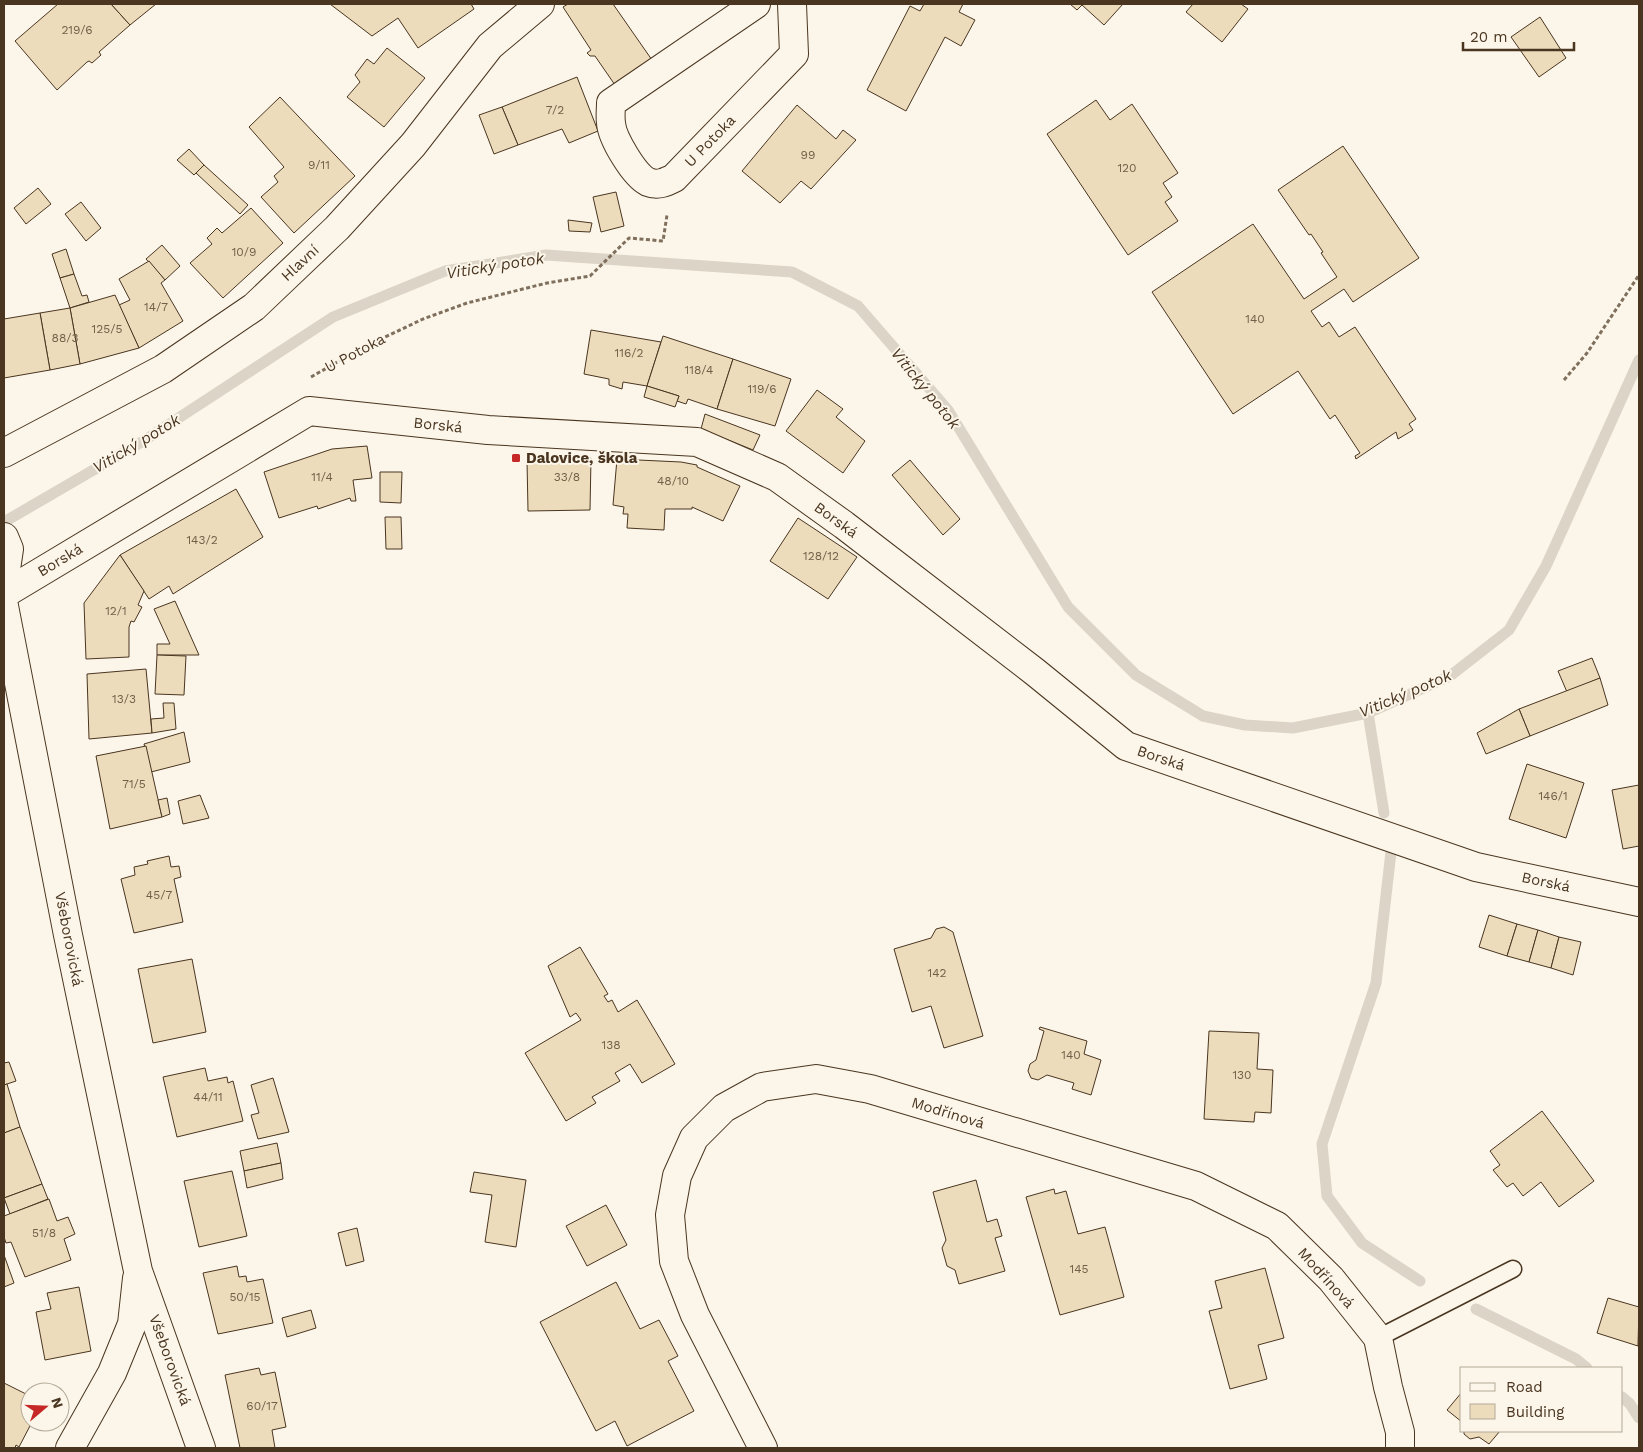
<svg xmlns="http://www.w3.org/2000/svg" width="1643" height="1452" viewBox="0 0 1643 1452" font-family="'Work Sans',sans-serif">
	<rect width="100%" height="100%" fill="#fbf6e9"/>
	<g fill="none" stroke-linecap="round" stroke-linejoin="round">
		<g stroke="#dcd4c6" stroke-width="11">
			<path d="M 4,522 L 145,440 L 333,317 L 445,271 L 546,255 L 792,272 L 858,306 L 948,410 L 1068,607 L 1136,675 L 1203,716 L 1245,725 L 1293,728 L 1368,713 L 1450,676 L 1509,630 L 1546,566 L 1639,360"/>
			<path d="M 1368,713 L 1384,813"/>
			<path d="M 1391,852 L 1376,983 L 1322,1144 L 1327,1196 L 1362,1243 L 1420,1281"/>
			<path d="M 1476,1309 L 1576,1359 L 1587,1368"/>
			<path d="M 1622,1397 L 1630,1404 L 1639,1418"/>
		</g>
	</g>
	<g fill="#ecdcbc" stroke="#4a3520">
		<path d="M 58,4 L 111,4 L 130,25 L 99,52 L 101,55 L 92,63 L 89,61 L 87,62 L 57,90 L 15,41 Z"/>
		<path d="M 111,4 L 156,4 L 130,25 Z"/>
		<path d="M 330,4 L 471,4 L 474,9 L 418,48 L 398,18 L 372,36 Z"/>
		<path d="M 568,4 L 613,4 L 652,60 L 615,85 L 595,56 L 590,56 L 587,53 L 591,50 L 563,7 Z"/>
		<path d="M 924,4 L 963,4 L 959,12 L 975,20 L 961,46 L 945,37 L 906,111 L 867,90 L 910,6 L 920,11 Z"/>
		<path d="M 1070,4 L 1123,4 L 1104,25 L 1082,5 L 1077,10 Z"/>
		<path d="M 1193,4 L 1241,4 L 1248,9 L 1222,42 L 1186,12 Z"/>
		<path d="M 1540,17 L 1566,58 L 1539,77 L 1511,37 Z"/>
		<path d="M 387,48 L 425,78 L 384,127 L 347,97 L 360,82 L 355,75 L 367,59 L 374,64 Z"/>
		<path d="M 577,77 L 598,131 L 569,143 L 562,129 L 518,145 L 502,107 Z"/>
		<path d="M 280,97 L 355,176 L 294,233 L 261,197 L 278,182 L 274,176 L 284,167 L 249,127 Z"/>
		<path d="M 1096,100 L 1110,120 L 1132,104 L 1178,173 L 1163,183 L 1172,197 L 1165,202 L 1178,221 L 1128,255 L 1047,134 Z"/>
		<path d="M 797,105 L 836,139 L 843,130 L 856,140 L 811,189 L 801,181 L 780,203 L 742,171 Z"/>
		<path d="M 502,107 L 518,145 L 494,154 L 479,115 Z"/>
		<path d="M 1343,146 L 1419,258 L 1353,302 L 1344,289 L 1311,311 L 1322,327 L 1329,322 L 1339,337 L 1355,327 L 1416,419 L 1409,424 L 1413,430 L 1398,439 L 1396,432 L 1356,459 L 1355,456 L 1360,453 L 1335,415 L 1330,419 L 1298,371 L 1233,414 L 1152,292 L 1253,224 L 1304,299 L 1337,277 L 1321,253 L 1323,252 L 1311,234 L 1309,235 L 1278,190 Z"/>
		<path d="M 189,149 L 204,165 L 194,175 L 177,160 Z"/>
		<path d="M 204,165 L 248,205 L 240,214 L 196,173 Z"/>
		<path d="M 38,188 L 51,204 L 26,224 L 14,208 Z"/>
		<path d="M 616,192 L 624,226 L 601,232 L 593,197 Z"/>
		<path d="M 81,202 L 101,228 L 86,241 L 65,214 Z"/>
		<path d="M 251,208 L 283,243 L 223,298 L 190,263 L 212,244 L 207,238 L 217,228 L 222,233 Z"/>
		<path d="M 568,220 L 592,223 L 590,232 L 569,231 Z"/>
		<path d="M 162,245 L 180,266 L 165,280 L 146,259 Z"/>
		<path d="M 66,249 L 74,274 L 60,278 L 52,254 Z"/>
		<path d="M 149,261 L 165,280 L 161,283 L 183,321 L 139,348 L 119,305 L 130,300 L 119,279 Z"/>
		<path d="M 74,274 L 82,296 L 87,295 L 89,302 L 70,308 L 60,278 Z"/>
		<path d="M 115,295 L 139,348 L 80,364 L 70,308 Z"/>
		<path d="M 70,308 L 80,364 L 50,370 L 40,313 Z"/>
		<path d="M 40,313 L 50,370 L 4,378 L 4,319 Z"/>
		<path d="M 591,330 L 661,342 L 647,386 L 623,382 L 622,389 L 609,385 L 609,379 L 584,374 Z"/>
		<path d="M 663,336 L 733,359 L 717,409 L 688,399 L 686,404 L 677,401 L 679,396 L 647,386 Z"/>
		<path d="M 733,359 L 791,379 L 775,426 L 717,409 Z"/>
		<path d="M 647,386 L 679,396 L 675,407 L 644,397 Z"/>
		<path d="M 817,390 L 843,409 L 836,417 L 865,441 L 843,473 L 786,431 Z"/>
		<path d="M 705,414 L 760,435 L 753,450 L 701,429 Z"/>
		<path d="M 367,446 L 372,478 L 353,480 L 356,501 L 351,501 L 350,498 L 318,509 L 317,506 L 279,518 L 264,472 L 332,449 Z"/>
		<path d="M 591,458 L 590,510 L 528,511 L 527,460 Z"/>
		<path d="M 617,459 L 681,462 L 697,465 L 697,467 L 740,486 L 723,521 L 692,507 L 692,509 L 665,509 L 664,530 L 627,528 L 628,514 L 623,514 L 624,507 L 613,505 Z"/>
		<path d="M 910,460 L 960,519 L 943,535 L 892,475 Z"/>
		<path d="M 380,472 L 402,472 L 401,503 L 380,502 Z"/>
		<path d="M 236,489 L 263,537 L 173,594 L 169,586 L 149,599 L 120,555 Z"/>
		<path d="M 385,517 L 401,517 L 402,549 L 386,549 Z"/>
		<path d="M 798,518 L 857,557 L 828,599 L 770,561 Z"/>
		<path d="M 120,555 L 144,591 L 138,605 L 142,607 L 134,622 L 131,621 L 129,627 L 129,657 L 86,659 L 84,603 Z"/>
		<path d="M 175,601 L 199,655 L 157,655 L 157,644 L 170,644 L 154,609 Z"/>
		<path d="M 157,655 L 186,656 L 184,695 L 155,694 Z"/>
		<path d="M 1592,658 L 1600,678 L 1567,692 L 1558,671 Z"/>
		<path d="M 146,669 L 152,733 L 89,739 L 87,674 Z"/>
		<path d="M 1600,678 L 1608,705 L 1530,736 L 1519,709 Z"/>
		<path d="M 163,703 L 174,703 L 176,729 L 152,733 L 151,719 L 164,718 Z"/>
		<path d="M 1519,709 L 1530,736 L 1486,754 L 1477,733 Z"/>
		<path d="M 184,732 L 190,762 L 151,772 L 144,744 Z"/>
		<path d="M 146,746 L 162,817 L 110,829 L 96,756 Z"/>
		<path d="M 1527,764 L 1584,783 L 1566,838 L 1509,819 Z"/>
		<path d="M 1639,785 L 1639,846 L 1623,849 L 1612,790 Z"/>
		<path d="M 200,795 L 209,818 L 183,824 L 178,801 Z"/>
		<path d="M 167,798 L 170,814 L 162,817 L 158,800 Z"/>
		<path d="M 169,856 L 171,867 L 179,866 L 181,877 L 174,879 L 183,922 L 134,933 L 121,879 L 135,875 L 134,867 L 148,864 L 147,861 Z"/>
		<path d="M 1489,915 L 1517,924 L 1507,956 L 1479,947 Z"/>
		<path d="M 1517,924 L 1538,930 L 1529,962 L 1507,956 Z"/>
		<path d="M 944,927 L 953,932 L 983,1036 L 944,1048 L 931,1006 L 912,1012 L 894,949 L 931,938 L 936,929 Z"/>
		<path d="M 1538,930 L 1559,937 L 1551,968 L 1529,962 Z"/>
		<path d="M 1559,937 L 1581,942 L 1573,975 L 1551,968 Z"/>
		<path d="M 580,947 L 608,994 L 604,996 L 608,1002 L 612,1000 L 618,1012 L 637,1000 L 675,1064 L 642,1083 L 630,1064 L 615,1073 L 620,1081 L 592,1097 L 596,1103 L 566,1121 L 525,1053 L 581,1020 L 576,1013 L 570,1017 L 548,966 Z"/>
		<path d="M 192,959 L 206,1032 L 153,1043 L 138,969 Z"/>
		<path d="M 1040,1027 L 1087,1041 L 1084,1054 L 1101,1060 L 1091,1095 L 1072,1089 L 1074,1083 L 1047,1075 L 1038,1080 L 1031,1078 L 1028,1071 L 1030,1064 L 1036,1060 L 1044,1031 L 1039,1029 Z"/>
		<path d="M 1209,1031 L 1259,1033 L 1257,1069 L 1273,1070 L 1271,1113 L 1255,1112 L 1254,1122 L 1204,1119 Z"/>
		<path d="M 9,1062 L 16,1081 L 4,1085 L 4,1063 Z"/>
		<path d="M 205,1068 L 208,1081 L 227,1077 L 228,1083 L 233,1081 L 243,1121 L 177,1137 L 163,1077 Z"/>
		<path d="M 273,1078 L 289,1132 L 258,1139 L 251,1115 L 259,1113 L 251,1085 Z"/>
		<path d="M 7,1084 L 20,1127 L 4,1133 L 4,1085 Z"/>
		<path d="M 1542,1111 L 1594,1181 L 1559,1207 L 1541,1182 L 1523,1196 L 1513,1183 L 1507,1187 L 1493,1170 L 1500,1165 L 1490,1151 Z"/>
		<path d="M 20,1127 L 42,1184 L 4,1198 L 4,1133 Z"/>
		<path d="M 277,1143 L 281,1163 L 244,1171 L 240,1151 Z"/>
		<path d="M 281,1163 L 283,1179 L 247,1188 L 244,1171 Z"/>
		<path d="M 232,1171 L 247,1236 L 199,1247 L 184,1181 Z"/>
		<path d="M 474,1172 L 526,1180 L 516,1247 L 485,1242 L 492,1195 L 470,1192 Z"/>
		<path d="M 976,1180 L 987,1222 L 997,1219 L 1002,1236 L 995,1238 L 1005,1271 L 959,1284 L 955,1270 L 947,1266 L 942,1248 L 946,1240 L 933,1192 Z"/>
		<path d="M 42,1184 L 48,1199 L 10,1214 L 4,1198 Z"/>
		<path d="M 1054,1189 L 1055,1194 L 1066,1191 L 1078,1234 L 1105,1227 L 1124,1297 L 1060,1315 L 1026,1197 Z"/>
		<path d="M 49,1199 L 57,1221 L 68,1217 L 75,1234 L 64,1239 L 71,1260 L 25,1277 L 11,1242 L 6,1243 L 4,1237 L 4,1216 Z"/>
		<path d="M 606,1205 L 627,1245 L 587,1266 L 566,1226 Z"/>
		<path d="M 357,1228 L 364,1261 L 346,1266 L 338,1233 Z"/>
		<path d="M 4,1255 L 14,1283 L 4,1287 Z"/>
		<path d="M 237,1266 L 239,1277 L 246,1276 L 247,1282 L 263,1279 L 273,1323 L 218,1334 L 203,1273 Z"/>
		<path d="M 1265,1268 L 1284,1338 L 1258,1345 L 1267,1379 L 1230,1389 L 1209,1311 L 1222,1308 L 1215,1281 Z"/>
		<path d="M 616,1282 L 640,1329 L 659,1320 L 678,1356 L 668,1361 L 694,1411 L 627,1446 L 615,1421 L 596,1431 L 540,1322 Z"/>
		<path d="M 79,1287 L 91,1351 L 45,1360 L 36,1312 L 51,1309 L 47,1293 Z"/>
		<path d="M 1608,1298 L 1639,1307 L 1638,1346 L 1597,1333 Z"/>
		<path d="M 311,1310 L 316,1328 L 287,1337 L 282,1318 Z"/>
		<path d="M 259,1368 L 261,1375 L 275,1372 L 286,1427 L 272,1430 L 275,1448 L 240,1448 L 225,1375 Z"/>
		<path d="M 4,1383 L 30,1396 L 30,1422 L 32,1422 L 19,1447 L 16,1445 L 15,1448 L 4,1448 Z"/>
		<path d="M 1462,1392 L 1462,1422 L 1447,1410 Z"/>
		<path d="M 1464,1431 L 1500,1431 L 1489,1444 L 1479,1437 L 1470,1439 L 1464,1434 Z"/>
	</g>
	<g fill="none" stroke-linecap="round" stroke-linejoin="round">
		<defs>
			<path id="service" d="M 1378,1338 L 1513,1269"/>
			<g id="minor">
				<path d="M 756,4 L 611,103 C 611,109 610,116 611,123 C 612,138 634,175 648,182 C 658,186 666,182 674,178 L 794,54 L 792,4"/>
				<path d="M 4,594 L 309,411 L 488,430 L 697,442 L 777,477 L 844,525 L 1035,672 L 1126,746 L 1476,867 L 1639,902"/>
				<path d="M 4,606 L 68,935 L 138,1271 L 201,1448"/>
				<path d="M 70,1448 L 112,1373 L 132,1324 L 137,1278"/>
				<path d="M 763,1448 L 695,1315 L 674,1261 L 670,1215 L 677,1176 L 694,1138 L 724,1108 L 762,1087 L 816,1079 L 870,1089 L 1196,1186 L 1277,1226 L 1331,1279 L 1378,1338 L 1388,1387 L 1400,1432 L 1400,1448"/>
			</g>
			<g id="tertiary">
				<path d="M 4,453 L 163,369 L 254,307 L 337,228 L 413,145 L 490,46 L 540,4"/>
				<path d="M 4,537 L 9,549 L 4,583"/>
			</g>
		</defs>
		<use href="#service" stroke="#4a3520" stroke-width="19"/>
		<use href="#minor" stroke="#4a3520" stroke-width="30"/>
		<use href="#tertiary" stroke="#4a3520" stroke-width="30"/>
		<g stroke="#7f6f5c" stroke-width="3" stroke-dasharray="4 2.5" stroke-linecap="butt">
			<path d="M 311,377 L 362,348 L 423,319 L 467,303 L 547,283 L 590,276 L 629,238 L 663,241 L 667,215"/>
			<path d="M 1564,380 L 1587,353 L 1639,275"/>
		</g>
		<use href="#service" stroke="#fbf6e9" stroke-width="16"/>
		<use href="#minor" stroke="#fbf6e9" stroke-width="28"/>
		<use href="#tertiary" stroke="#fbf6e9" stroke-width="28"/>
	</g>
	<rect fill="#c62828" stroke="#fbf6e9" stroke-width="2" x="511" y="453" width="10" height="10" rx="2.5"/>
	<g text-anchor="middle" stroke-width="4" stroke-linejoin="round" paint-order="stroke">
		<g font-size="12" fill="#725f47">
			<text x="77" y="34">219/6</text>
			<text x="555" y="114">7/2</text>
			<text x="808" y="159">99</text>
			<text x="319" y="169">9/11</text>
			<text x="1127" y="172">120</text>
			<text x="244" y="256">10/9</text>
			<text x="156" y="311">14/7</text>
			<text x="1255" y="323">140</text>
			<text x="107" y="333">125/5</text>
			<text x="65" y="342">88/3</text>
			<text x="629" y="357">116/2</text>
			<text x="699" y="374">118/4</text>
			<text x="762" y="393">119/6</text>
			<text x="322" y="481">11/4</text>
			<text x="567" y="481">33/8</text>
			<text x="673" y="485">48/10</text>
			<text x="202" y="544">143/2</text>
			<text x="821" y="560">128/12</text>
			<text x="116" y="615">12/1</text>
			<text x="124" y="703">13/3</text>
			<text x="134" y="788">71/5</text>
			<text x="1553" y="800">146/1</text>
			<text x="159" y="899">45/7</text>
			<text x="937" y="977">142</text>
			<text x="611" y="1049">138</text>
			<text x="1071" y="1059">140</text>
			<text x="1242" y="1079">130</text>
			<text x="208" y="1101">44/11</text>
			<text x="44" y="1237">51/8</text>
			<text x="1079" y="1273">145</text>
			<text x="245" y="1301">50/15</text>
			<text x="262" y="1410">60/17</text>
		</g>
		<g font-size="15" fill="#4a3520" stroke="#fbf6e9">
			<text transform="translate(710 141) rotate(-46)" y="5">U Potoka</text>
			<text transform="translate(300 263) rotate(-43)" y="5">Hlavní</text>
			<text transform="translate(355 353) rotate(-28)" y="5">U Potoka</text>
			<text transform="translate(438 425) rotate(6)" y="5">Borská</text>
			<text transform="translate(836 520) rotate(36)" y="5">Borská</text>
			<text transform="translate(60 560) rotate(-31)" y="5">Borská</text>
			<text transform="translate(1161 758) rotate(19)" y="5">Borská</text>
			<text transform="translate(1546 882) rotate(12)" y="5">Borská</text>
			<text transform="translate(69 939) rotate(79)" y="5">Všeborovická</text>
			<text transform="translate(948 1113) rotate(17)" y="5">Modřínová</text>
			<text transform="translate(1326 1278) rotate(48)" y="5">Modřínová</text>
			<text transform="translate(170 1360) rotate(70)" y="5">Všeborovická</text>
		</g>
		<g font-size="15" font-weight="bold" fill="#4a3520" stroke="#fbf6e9" text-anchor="start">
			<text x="526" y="463">Dalovice, škola</text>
		</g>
		<g font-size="16" font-style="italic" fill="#4a3520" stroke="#fbf6e9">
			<text transform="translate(495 265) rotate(-9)" y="6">Vitický potok</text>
			<text transform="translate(926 388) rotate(51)" y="6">Vitický potok</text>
			<text transform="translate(136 443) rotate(-31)" y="6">Vitický potok</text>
			<text transform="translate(1405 693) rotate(-23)" y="6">Vitický potok</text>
		</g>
	</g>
	<rect width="1643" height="1452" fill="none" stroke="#4a3520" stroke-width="10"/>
	<rect x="1460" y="1367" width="162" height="65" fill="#fbf6e9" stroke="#b4a999"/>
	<rect x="1470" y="1383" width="25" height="8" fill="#fbf6e9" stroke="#b4a999"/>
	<text x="1506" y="1392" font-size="15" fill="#4a3520">Road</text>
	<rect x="1470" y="1404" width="25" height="15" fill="#ecdcbc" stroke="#b4a999"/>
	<text x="1506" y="1417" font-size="15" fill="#4a3520">Building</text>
	<g transform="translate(45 1407) rotate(71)"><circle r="24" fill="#fbf6e9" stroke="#b4a999"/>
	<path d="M0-4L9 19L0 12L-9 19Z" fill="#c62828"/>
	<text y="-8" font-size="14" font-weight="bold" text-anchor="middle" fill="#4a3520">N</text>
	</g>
	<path d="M1463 42v8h111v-8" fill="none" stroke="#4a3520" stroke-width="2.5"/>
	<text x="1470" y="42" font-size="15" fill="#4a3520" stroke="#fbf6e9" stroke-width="4" paint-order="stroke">20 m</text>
</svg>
